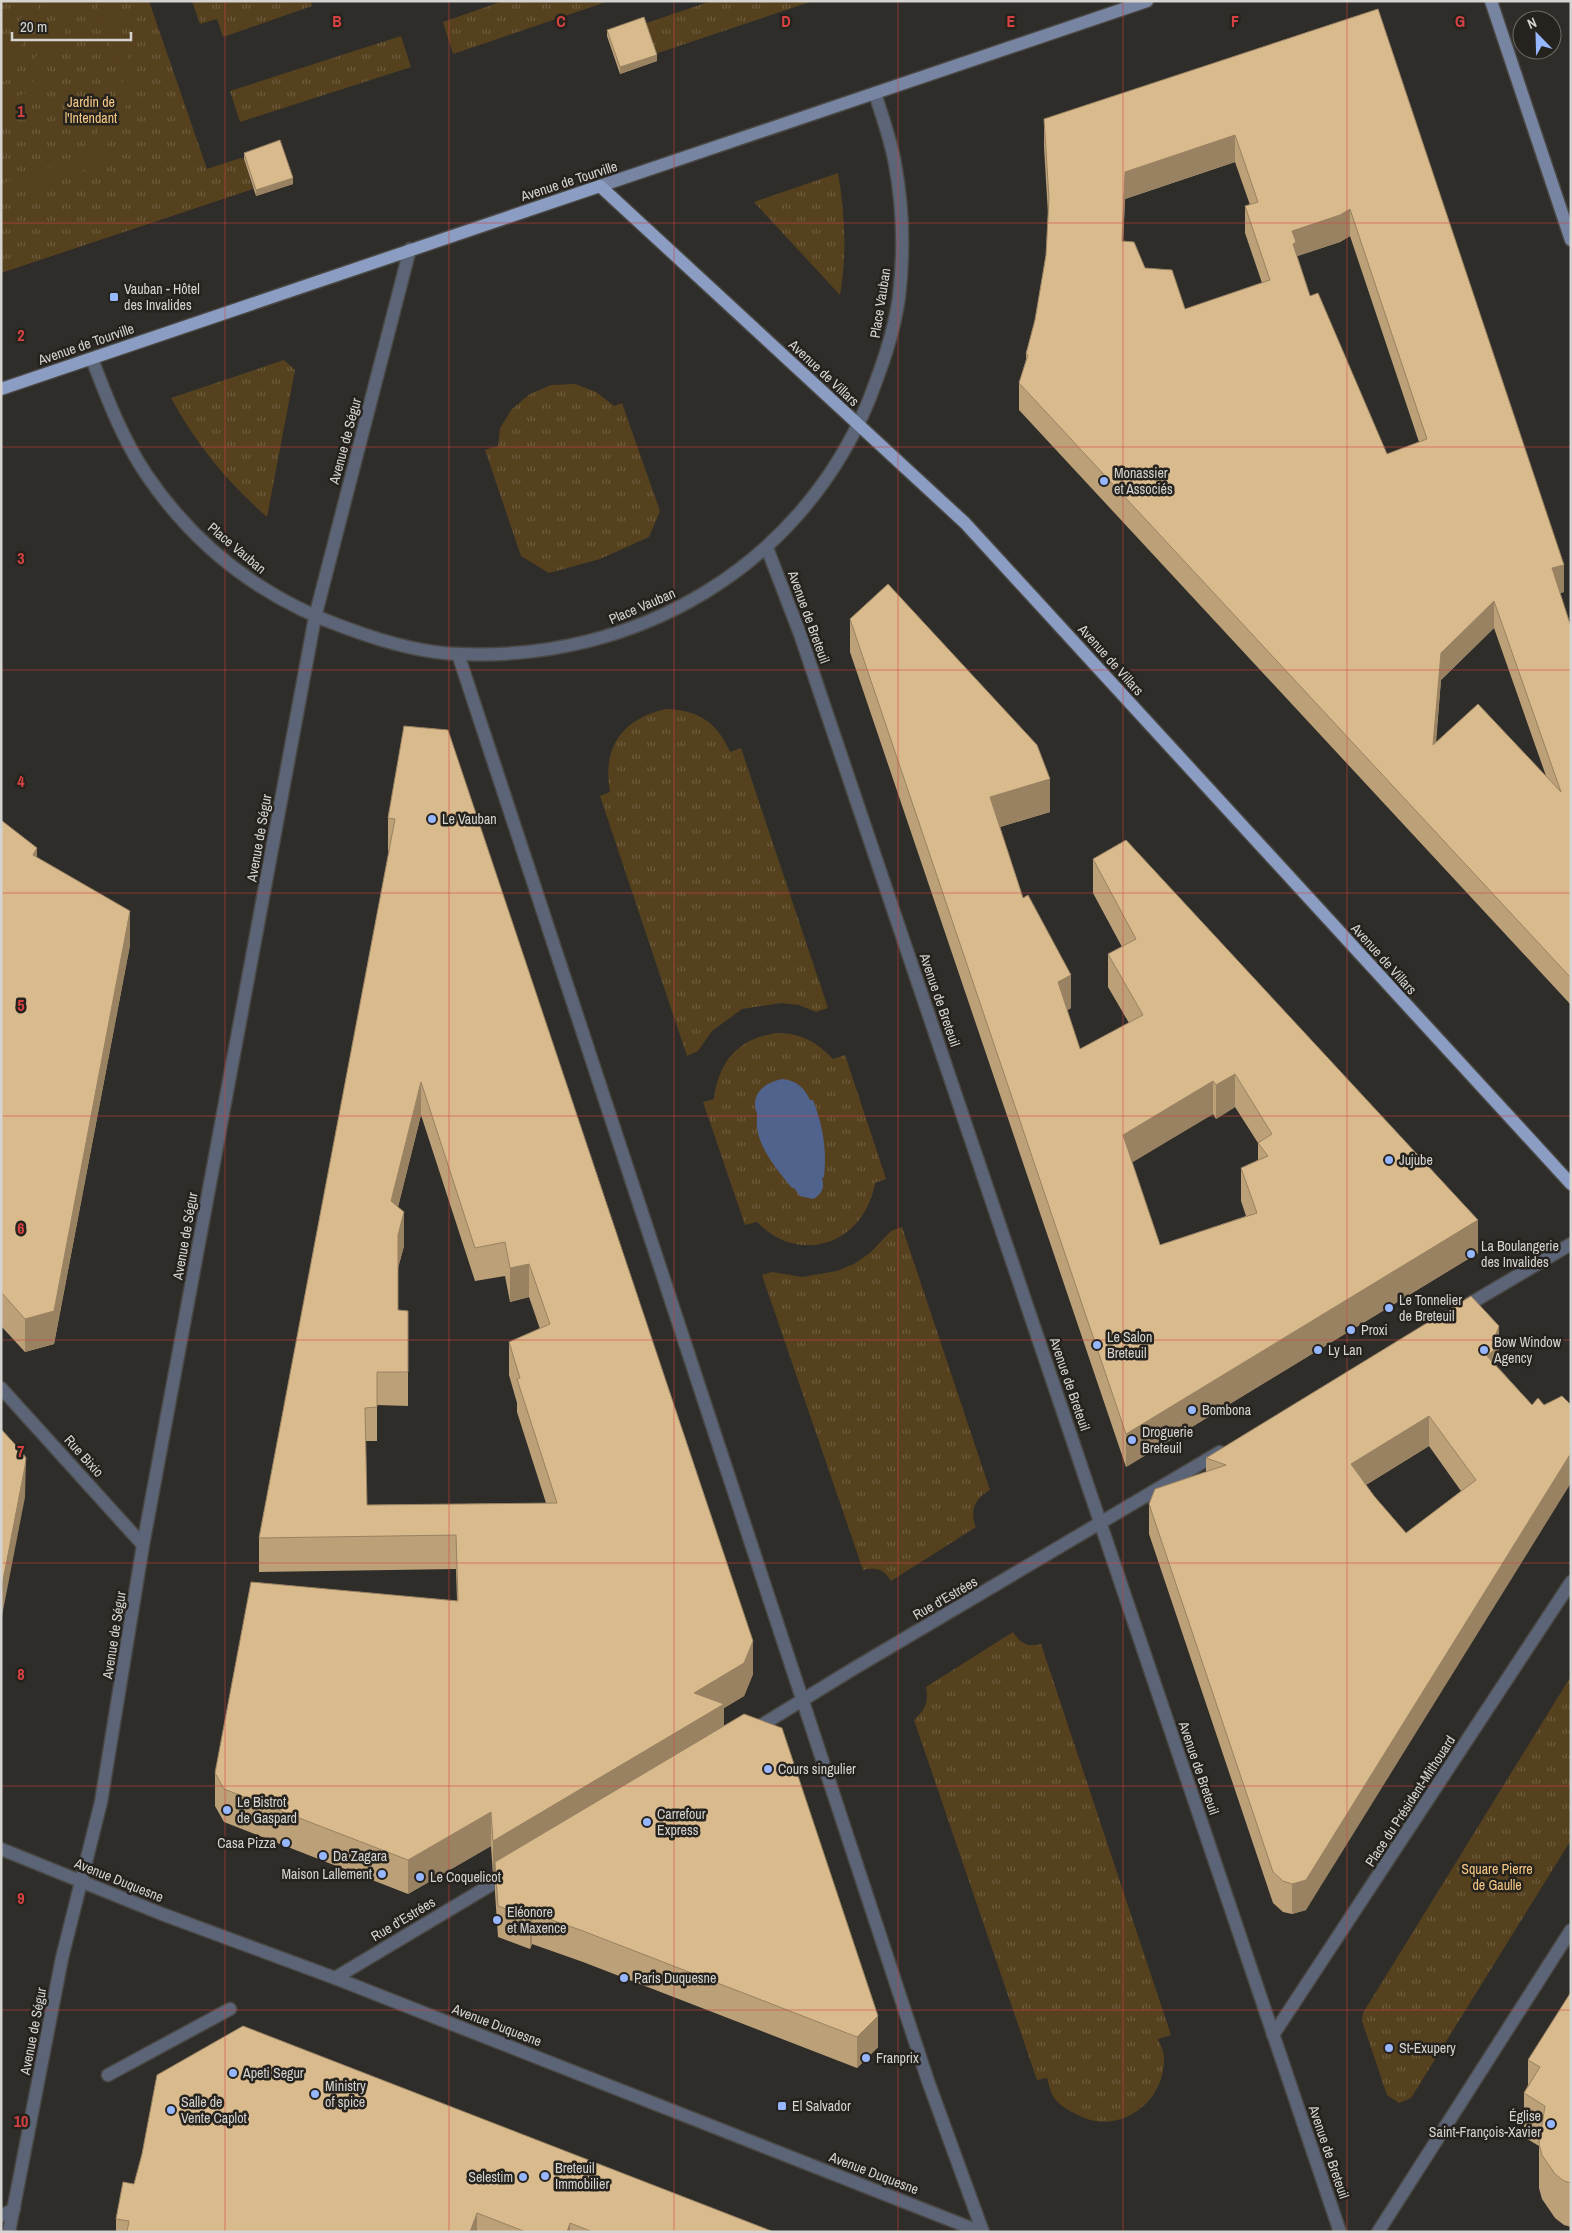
<svg xmlns="http://www.w3.org/2000/svg" width="1572" height="2233" viewBox="0 0 1572 2233" font-family="'Archivo Narrow',sans-serif">
	<defs>
		<pattern id="grass-tufts" width="24" height="20" patternUnits="userSpaceOnUse" patternTransform="scale(1.25)"><rect width="24" height="20" fill="#56411f"/><path d="M3 7l-1-3M5 7V3M7 7l1-3M15 17l-1-3M17 17v-4M19 17l1-3" fill="none" stroke="#6e5c3e"/></pattern>
	</defs>
	<rect width="100%" height="100%" fill="#2f2d29"/>
	<g fill="url(#grass-tufts)">
		<path d="M 1,1 L 149,1 L 207,169 L 241,158 L 244,159 L 253,189 L 1,273 Z"/>
		<path d="M 192,1 L 311,1 L 312,6 L 223,37 L 217,19 L 200,24 Z"/>
		<path d="M 503,1 L 609,1 L 453,54 L 443,22 Z"/>
		<path d="M 711,1 L 813,1 L 655,54 L 644,24 Z"/>
		<path d="M 401,36 L 411,67 L 240,122 L 230,91 Z"/>
		<path d="M 838,173 C 845,214 847,254 840,295 L 754,202 Z"/>
		<path d="M 284,360 L 295,370 L 267,517 C 227,482 196,444 171,398 Z"/>
		<path d="M 575,384 L 596,392 L 614,406 L 622,403 L 660,511 L 649,537 L 600,559 L 549,573 L 521,556 L 485,450 L 498,446 L 500,428 L 512,409 L 530,394 L 551,385 Z"/>
		<path d="M 666,709 C 698,710 717,722 730,752 L 741,748 L 828,1008 L 816,1012 L 799,1005 L 781,1003 L 742,1009 L 712,1031 L 698,1051 L 687,1056 L 600,796 L 610,792 C 602,747 622,719 666,709 Z"/>
		<path d="M 776,1033 C 800,1033 816,1041 833,1059 L 845,1055 L 886,1179 L 875,1183 C 865,1243 800,1267 757,1222 L 745,1225 L 703,1102 L 714,1099 C 719,1061 738,1039 776,1033 Z"/>
		<path d="M 902,1227 L 990,1490 C 975,1498 969,1511 976,1527 L 891,1581 C 884,1569 876,1567 863,1570 L 762,1275 L 772,1272 L 802,1277 L 837,1271 L 854,1264 L 870,1253 L 891,1231 Z"/>
		<path d="M 1013,1632 C 1020,1643 1028,1648 1041,1644 L 1171,2035 L 1158,2039 C 1160,2045 1164,2051 1164,2058 C 1165,2105 1115,2138 1074,2113 C 1066,2109 1057,2103 1053,2096 C 1050,2091 1049,2084 1047,2078 L 1037,2080 L 914,1720 C 925,1710 929,1702 926,1687 Z"/>
		<path d="M 1571,1676 L 1571,1840 L 1411,2098 L 1399,2103 L 1387,2095 L 1362,2021 L 1363,2013 Z"/>
	</g>
	<g fill="#56411f">
		<path d="M 27,1 L 40,1 L 32,29 L 13,58 L 19,76 L 1,82 L 1,48 C 15,34 22,20 27,1 Z"/>
		<path d="M 59,1 L 72,1 L 62,40 L 46,66 L 50,76 L 36,102 L 1,114 L 1,101 L 26,93 L 37,73 L 33,61 C 46,42 56,25 59,1 Z"/>
		<path d="M 96,1 L 109,1 L 137,84 L 96,166 L 1,198 L 1,184 L 87,155 L 123,81 Z"/>
	</g>
	<path fill="#50638d" d="M 782,1079 C 797,1081 804,1087 810,1100 L 813,1100 C 823,1126 827,1149 824,1177 L 822,1178 C 825,1187 822,1194 813,1199 L 800,1196 L 794,1188 L 792,1188 C 776,1169 754,1142 757,1118 C 758,1114 755,1110 755,1106 C 754,1090 768,1082 782,1079 Z"/>
	<g fill="none" stroke-linecap="round" stroke-linejoin="round">
		<defs>
			<path id="pedestrian" d="M 108,2075 L 230,2009"/>
			<g id="minor">
				<path d="M 1461,1309 L 1571,1244"/>
				<path d="M 1,1388 L 143,1545"/>
				<path d="M 752,1731 L 853,1669 L 1220,1452"/>
				<path d="M 335,1978 L 509,1874"/>
				<path d="M 1273,2035 L 1571,1582"/>
				<path d="M 1,2216 L 14,2209"/>
				<path d="M 1378,2232 L 1571,1930"/>
			</g>
			<g id="tertiary">
				<path d="M 92,359 C 107,398 122,438 146,474 C 196,548 265,600 349,629 C 384,642 422,653 459,654 C 637,662 801,566 869,400 C 882,366 894,333 899,297 C 904,254 903,207 895,164 C 891,140 882,117 875,93"/>
				<path d="M 767,548 L 800,634 L 1340,2232"/>
				<path d="M 458,654 L 928,2081 L 983,2232"/>
				<path d="M 1,1849 L 162,1914 L 335,1978 L 981,2232"/>
				<path d="M 9,2232 L 62,1958 L 101,1802 L 143,1545 L 315,617 L 410,249"/>
			</g>
			<g id="secondary">
				<path d="M 1491,1 L 1571,240"/>
				<path d="M 600,186 L 1147,1"/>
			</g>
			<path id="primary" d="M 1,389 L 600,186 L 965,523 L 1571,1184"/>
		</defs>
		<use href="#pedestrian" stroke="#4a4844" stroke-width="15"/>
		<use href="#minor" stroke="#4a4844" stroke-width="15"/>
		<use href="#tertiary" stroke="#4a4844" stroke-width="15"/>
		<use href="#secondary" stroke="#4a4844" stroke-width="15"/>
		<use href="#primary" stroke="#4a4844" stroke-width="15"/>
		<use href="#pedestrian" stroke="#5c6578" stroke-width="12"/>
		<use href="#minor" stroke="#5c6578" stroke-width="12"/>
		<use href="#tertiary" stroke="#5c6578" stroke-width="12"/>
		<use href="#secondary" stroke="#7785a2" stroke-width="12"/>
		<use href="#primary" stroke="#8b9dc3" stroke-width="12"/>
	</g>
	<g fill="#bba078" fill-rule="evenodd">
		<path d="M 1378,9 L 1564,592 L 1560,593 L 1571,627 L 1571,1005 L 1019,410 L 1019,383 L 1026,360 L 1026,354 L 1035,320 L 1046,255 L 1048,214 L 1044,147 L 1044,119 ZM 1235,162 L 1250,205 L 1245,206 L 1245,233 L 1262,283 L 1185,309 L 1145,268 L 1123,241 L 1125,199 ZM 1350,236 L 1419,442 L 1387,454 L 1310,296 L 1297,256 L 1340,242 ZM 1494,628 L 1546,776 L 1436,743 L 1441,680 Z"/>
		<path d="M 607,30 L 657,61 L 620,74 L 607,36 Z"/>
		<path d="M 244,153 L 293,184 L 256,196 L 244,159 Z"/>
		<path d="M 850,619 L 1050,812 L 1000,827 L 1023,898 L 1071,1008 L 1067,1010 L 1080,1049 L 1129,1023 L 1108,987 L 1108,954 L 1122,947 L 1093,893 L 1093,859 L 1478,1253 L 1126,1467 L 850,652 ZM 1235,1107 L 1258,1143 L 1258,1160 L 1241,1168 L 1241,1201 L 1246,1216 L 1160,1245 L 1132,1162 L 1213,1114 L 1216,1119 Z"/>
		<path d="M 404,726 L 753,1674 L 744,1696 L 724,1708 L 724,1725 L 878,2047 L 857,2068 L 583,1962 L 532,1944 L 530,1949 L 498,1937 L 495,1893 L 495,1874 L 493,1875 L 491,1846 L 408,1894 L 224,1822 L 215,1806 L 215,1773 L 457,1601 L 456,1569 L 259,1572 L 259,1538 L 389,851 L 388,851 L 388,818 ZM 421,1115 L 475,1281 L 505,1276 L 510,1302 L 529,1297 L 540,1329 L 509,1342 L 509,1375 L 517,1403 L 517,1412 L 546,1503 L 367,1505 L 365,1441 L 377,1441 L 377,1405 L 408,1406 L 408,1311 L 398,1310 L 398,1268 L 404,1246 L 398,1207 Z"/>
		<path d="M 1,820 L 37,858 L 130,945 L 54,1344 L 25,1352 L 1,1326 Z"/>
		<path d="M 1499,1357 L 1496,1365 L 1532,1405 L 1306,1910 L 1292,1914 L 1283,1912 L 1273,1903 L 1149,1534 L 1149,1504 L 1206,1472 L 1206,1458 ZM 1429,1446 L 1461,1491 L 1406,1533 L 1374,1496 L 1366,1485 Z"/>
		<path d="M 1571,1992 L 1571,2227 L 1564,2225 L 1555,2218 L 1542,2199 L 1539,2188 L 1539,2146 L 1524,2137 L 1524,2093 L 1528,2085 L 1528,2060 Z"/>
		<path d="M 134,2184 L 774,2232 L 116,2232 L 116,2219 Z"/>
	</g>
	<g fill="#988262">
		<path d="M 657,55 L 657,61 L 620,74 L 620,67 Z"/>
		<path d="M 1235,135 L 1235,162 L 1125,199 L 1122,268 L 1122,241 L 1125,172 Z"/>
		<path d="M 293,178 L 293,184 L 256,196 L 256,190 Z"/>
		<path d="M 1350,209 L 1350,236 L 1340,242 L 1292,258 L 1292,231 Z"/>
		<path d="M 1564,565 L 1564,592 L 1552,595 L 1552,568 Z"/>
		<path d="M 1494,601 L 1494,628 L 1441,680 L 1433,772 L 1433,745 L 1441,653 Z"/>
		<path d="M 1050,779 L 1050,812 L 990,830 L 990,797 Z"/>
		<path d="M 37,848 L 37,882 L 33,855 Z"/>
		<path d="M 130,911 L 130,945 L 54,1344 L 25,1352 L 25,1319 Z"/>
		<path d="M 1071,975 L 1071,1008 L 1058,1016 L 1058,982 Z"/>
		<path d="M 1235,1074 L 1235,1107 L 1216,1119 L 1216,1085 Z"/>
		<path d="M 1213,1081 L 1213,1114 L 1123,1168 L 1123,1135 Z"/>
		<path d="M 421,1082 L 421,1115 L 391,1235 L 391,1201 Z"/>
		<path d="M 404,1212 L 404,1246 L 398,1268 L 398,1235 Z"/>
		<path d="M 1478,1220 L 1478,1253 L 1126,1467 L 1126,1434 Z"/>
		<path d="M 529,1264 L 529,1297 L 510,1302 L 510,1268 Z"/>
		<path d="M 1499,1326 L 1499,1357 L 1494,1371 L 1487,1356 Z"/>
		<path d="M 1429,1416 L 1429,1446 L 1351,1494 L 1351,1464 Z"/>
		<path d="M 1571,1453 L 1571,1483 L 1306,1910 L 1292,1914 L 1292,1884 Z"/>
		<path d="M 26,1458 L 25,1497 L 1,1621 L 1,1591 Z"/>
		<path d="M 753,1641 L 753,1674 L 744,1696 L 724,1708 L 724,1737 L 495,1862 L 495,1874 L 493,1875 L 493,1841 L 694,1693 Z"/>
		<path d="M 491,1812 L 491,1846 L 408,1894 L 408,1860 Z"/>
		<path d="M 532,1913 L 532,1944 L 530,1949 L 530,1918 Z"/>
		<path d="M 878,2016 L 878,2047 L 857,2068 L 857,2037 Z"/>
		<path d="M 477,2213 L 477,2232 L 470,2232 Z"/>
		<path d="M 570,2223 L 570,2232 L 567,2232 Z"/>
	</g>
	<g fill="#d9ba8c" stroke="#988262" fill-rule="evenodd">
		<path d="M 1378,9 L 1564,565 L 1552,568 L 1571,627 L 1571,978 L 1019,383 L 1028,355 L 1026,354 L 1035,320 L 1046,255 L 1049,198 L 1044,119 ZM 1235,135 L 1258,202 L 1245,206 L 1270,280 L 1185,309 L 1172,270 L 1145,268 L 1134,242 L 1122,241 L 1125,172 ZM 1350,209 L 1427,439 L 1387,454 L 1318,293 L 1310,296 L 1293,244 L 1296,242 L 1292,231 L 1340,215 ZM 1494,601 L 1561,792 L 1478,704 L 1433,745 L 1441,653 Z"/>
		<path d="M 644,17 L 657,55 L 620,67 L 607,30 Z"/>
		<path d="M 280,140 L 293,178 L 256,190 L 244,153 Z"/>
		<path d="M 888,584 L 1037,745 L 1050,779 L 990,797 L 1023,898 L 1028,895 L 1071,975 L 1058,982 L 1080,1049 L 1143,1015 L 1108,954 L 1136,939 L 1093,859 L 1126,840 L 1478,1220 L 1126,1434 L 850,619 ZM 1235,1074 L 1272,1134 L 1258,1143 L 1268,1156 L 1241,1168 L 1257,1213 L 1160,1245 L 1123,1135 L 1213,1081 L 1216,1085 Z"/>
		<path d="M 404,726 L 448,730 L 753,1641 L 744,1663 L 694,1693 L 724,1704 L 493,1841 L 491,1812 L 408,1860 L 224,1789 L 215,1773 L 251,1582 L 458,1601 L 456,1535 L 259,1538 L 395,819 L 388,818 ZM 421,1082 L 475,1248 L 505,1242 L 510,1268 L 529,1264 L 550,1324 L 509,1342 L 520,1378 L 517,1379 L 557,1503 L 367,1505 L 365,1408 L 377,1407 L 377,1372 L 408,1372 L 408,1311 L 398,1310 L 398,1235 L 404,1212 L 391,1201 Z"/>
		<path d="M 1,820 L 37,848 L 33,855 L 130,911 L 54,1311 L 25,1319 L 1,1292 Z"/>
		<path d="M 1471,1296 L 1499,1326 L 1492,1346 L 1494,1350 L 1487,1356 L 1532,1405 L 1538,1398 L 1544,1405 L 1562,1396 L 1571,1405 L 1571,1453 L 1306,1880 L 1292,1884 L 1283,1881 L 1273,1872 L 1149,1504 L 1155,1489 L 1226,1465 L 1206,1458 ZM 1429,1416 L 1476,1480 L 1406,1533 L 1374,1496 L 1351,1464 Z"/>
		<path d="M 1,1429 L 22,1452 L 26,1458 L 25,1466 L 1,1591 Z"/>
		<path d="M 744,1714 L 782,1728 L 878,2016 L 857,2037 L 583,1931 L 532,1913 L 530,1918 L 498,1906 L 495,1862 Z"/>
		<path d="M 1571,1992 L 1571,2183 L 1564,2181 L 1555,2174 L 1542,2155 L 1539,2144 L 1545,2106 L 1524,2093 L 1540,2067 L 1528,2060 Z"/>
		<path d="M 243,2026 L 774,2232 L 593,2232 L 570,2223 L 567,2232 L 526,2232 L 477,2213 L 470,2232 L 127,2232 L 129,2221 L 116,2219 L 123,2182 L 134,2184 L 142,2154 L 157,2075 Z"/>
	</g>
	<path fill="none" stroke="#d64241" stroke-width="1" stroke-opacity="0.55" d="M 225,1 L 225,2232M 449,1 L 449,2232M 674,1 L 674,2232M 898,1 L 898,2232M 1123,1 L 1123,2232M 1347,1 L 1347,2232M 1,223 L 1571,223M 1,447 L 1571,447M 1,670 L 1571,670M 1,893 L 1571,893M 1,1116 L 1571,1116M 1,1340 L 1571,1340M 1,1563 L 1571,1563M 1,1786 L 1571,1786M 1,2010 L 1571,2010"/>
	<g fill="#96b6fd" stroke="#26231f" stroke-width="2">
		<rect x="109" y="292" width="10" height="10" rx="2.5"/>
		<circle cx="1104" cy="481" r="5"/>
		<circle cx="432" cy="819" r="5"/>
		<circle cx="1389" cy="1160" r="5"/>
		<circle cx="1471" cy="1254" r="5"/>
		<circle cx="1389" cy="1308" r="5"/>
		<circle cx="1351" cy="1330" r="5"/>
		<circle cx="1097" cy="1345" r="5"/>
		<circle cx="1318" cy="1350" r="5"/>
		<circle cx="1484" cy="1350" r="5"/>
		<circle cx="1192" cy="1410" r="5"/>
		<circle cx="1132" cy="1440" r="5"/>
		<circle cx="768" cy="1769" r="5"/>
		<circle cx="227" cy="1810" r="5"/>
		<circle cx="647" cy="1822" r="5"/>
		<circle cx="286" cy="1843" r="5"/>
		<circle cx="323" cy="1856" r="5"/>
		<circle cx="382" cy="1874" r="5"/>
		<circle cx="420" cy="1877" r="5"/>
		<circle cx="497" cy="1920" r="5"/>
		<circle cx="624" cy="1978" r="5"/>
		<circle cx="1389" cy="2048" r="5"/>
		<circle cx="866" cy="2058" r="5"/>
		<circle cx="233" cy="2073" r="5"/>
		<circle cx="315" cy="2094" r="5"/>
		<rect x="777" y="2101" width="10" height="10" rx="2.5"/>
		<circle cx="171" cy="2110" r="5"/>
		<circle cx="1551" cy="2124" r="5"/>
		<circle cx="545" cy="2176" r="5"/>
		<circle cx="523" cy="2177" r="5"/>
	</g>
	<g text-anchor="middle" stroke-width="5" stroke-linejoin="round" paint-order="stroke">
		<g font-size="14" fill="#f5c883" stroke="#26231f">
			<text x="91" y="107">Jardin de<tspan x="91" dy="16">l'Intendant</tspan></text>
			<text x="1497" y="1874">Square Pierre<tspan x="1497" dy="16">de Gaulle</tspan></text>
		</g>
		<g font-size="14" fill="#d6d4d1" stroke="#26231f">
			<text transform="translate(569 181) rotate(-18)" y="5">Avenue de Tourville</text>
			<text transform="translate(880 303) rotate(-81)" y="5">Place Vauban</text>
			<text transform="translate(86 344) rotate(-19)" y="5">Avenue de Tourville</text>
			<text transform="translate(824 373) rotate(43)" y="5">Avenue de Villars</text>
			<text transform="translate(345 441) rotate(-75)" y="5">Avenue de Ségur</text>
			<text transform="translate(237 548) rotate(40)" y="5">Place Vauban</text>
			<text transform="translate(642 606) rotate(-23)" y="5">Place Vauban</text>
			<text transform="translate(809 617) rotate(70)" y="5">Avenue de Breteuil</text>
			<text transform="translate(1111 660) rotate(48)" y="5">Avenue de Villars</text>
			<text transform="translate(259 838) rotate(-80)" y="5">Avenue de Ségur</text>
			<text transform="translate(1384 959) rotate(48)" y="5">Avenue de Villars</text>
			<text transform="translate(940 1000) rotate(71)" y="5">Avenue de Breteuil</text>
			<text transform="translate(185 1236) rotate(-80)" y="5">Avenue de Ségur</text>
			<text transform="translate(1070 1384) rotate(71)" y="5">Avenue de Breteuil</text>
			<text transform="translate(84 1456) rotate(48)" y="5">Rue Bixio</text>
			<text transform="translate(945 1598) rotate(-30)" y="5">Rue d'Estrées</text>
			<text transform="translate(114 1635) rotate(-81)" y="5">Avenue de Ségur</text>
			<text transform="translate(1199 1768) rotate(71)" y="5">Avenue de Breteuil</text>
			<text transform="translate(1410 1801) rotate(-57)" y="5">Place du Président-Mithouard</text>
			<text transform="translate(119 1880) rotate(22)" y="5">Avenue Duquesne</text>
			<text transform="translate(403 1919) rotate(-31)" y="5">Rue d'Estrées</text>
			<text transform="translate(497 2025) rotate(21)" y="5">Avenue Duquesne</text>
			<text transform="translate(33 2031) rotate(-79)" y="5">Avenue de Ségur</text>
			<text transform="translate(1329 2152) rotate(71)" y="5">Avenue de Breteuil</text>
			<text transform="translate(874 2173) rotate(21)" y="5">Avenue Duquesne</text>
		</g>
		<g font-size="14" fill="#d6d4d1" stroke="#26231f" text-anchor="start">
			<text x="124" y="294">Vauban - Hôtel<tspan x="124" dy="16">des Invalides</tspan></text>
			<text x="1114" y="478">Monassier<tspan x="1114" dy="16">et Associés</tspan></text>
			<text x="442" y="824">Le Vauban</text>
			<text x="1399" y="1165">Jujube</text>
			<text x="1481" y="1251">La Boulangerie<tspan x="1481" dy="16">des Invalides</tspan></text>
			<text x="1399" y="1305">Le Tonnelier<tspan x="1399" dy="16">de Breteuil</tspan></text>
			<text x="1361" y="1335">Proxi</text>
			<text x="1107" y="1342">Le Salon<tspan x="1107" dy="16">Breteuil</tspan></text>
			<text x="1494" y="1347">Bow Window<tspan x="1494" dy="16">Agency</tspan></text>
			<text x="1328" y="1355">Ly Lan</text>
			<text x="1202" y="1415">Bombona</text>
			<text x="1142" y="1437">Droguerie<tspan x="1142" dy="16">Breteuil</tspan></text>
			<text x="778" y="1774">Cours singulier</text>
			<text x="237" y="1807">Le Bistrot<tspan x="237" dy="16">de Gaspard</tspan></text>
			<text x="657" y="1819">Carrefour<tspan x="657" dy="16">Express</tspan></text>
			<text x="276" y="1848" text-anchor="end">Casa Pizza</text>
			<text x="333" y="1861">Da Zagara</text>
			<text x="372" y="1879" text-anchor="end">Maison Lallement</text>
			<text x="430" y="1882">Le Coquelicot</text>
			<text x="507" y="1917">Eléonore<tspan x="507" dy="16">et Maxence</tspan></text>
			<text x="634" y="1983">Paris Duquesne</text>
			<text x="1399" y="2053">St-Exupery</text>
			<text x="876" y="2063">Franprix</text>
			<text x="243" y="2078">Apeti Segur</text>
			<text x="325" y="2091">Ministry<tspan x="325" dy="16">of spice</tspan></text>
			<text x="181" y="2107">Salle de<tspan x="181" dy="16">Vente Caplot</tspan></text>
			<text x="792" y="2111">El Salvador</text>
			<text x="1541" y="2121" text-anchor="end">Église<tspan x="1541" dy="16">Saint-François-Xavier</tspan></text>
			<text x="555" y="2173">Breteuil<tspan x="555" dy="16">Immobilier</tspan></text>
			<text x="513" y="2182" text-anchor="end">Selestim</text>
		</g>
	</g>
	<g font-size="16" text-anchor="middle" font-weight="bold" fill="#d64241" stroke="#26231f" stroke-width="5" stroke-linejoin="round" paint-order="stroke">
		<text x="337" y="27">B</text>
		<text x="561" y="27">C</text>
		<text x="786" y="27">D</text>
		<text x="1011" y="27">E</text>
		<text x="1235" y="27">F</text>
		<text x="1460" y="27">G</text>
		<text x="21" y="117">1</text>
		<text x="21" y="341">2</text>
		<text x="21" y="564">3</text>
		<text x="21" y="787">4</text>
		<text x="21" y="1011">5</text>
		<text x="21" y="1234">6</text>
		<text x="21" y="1457">7</text>
		<text x="21" y="1680">8</text>
		<text x="21" y="1904">9</text>
		<text x="21" y="2127">10</text>
	</g>
	<rect width="1572" height="2233" fill="none" stroke="#d6d4d1" stroke-width="5"/>
	<g transform="translate(1537 35) rotate(337)"><circle r="24" fill="#26231f" stroke="#6c6a66"/>
	<path d="M0-4L9 19L0 12L-9 19Z" fill="#96b6fd"/>
	<text y="-8" font-size="14" font-weight="bold" text-anchor="middle" fill="#d6d4d1">N</text>
	</g>
	<path d="M12 32v8h119v-8" fill="none" stroke="#d6d4d1" stroke-width="2.5"/>
	<text x="20" y="32" font-size="15" fill="#d6d4d1" stroke="#26231f" stroke-width="4" paint-order="stroke">20 m</text>
</svg>
